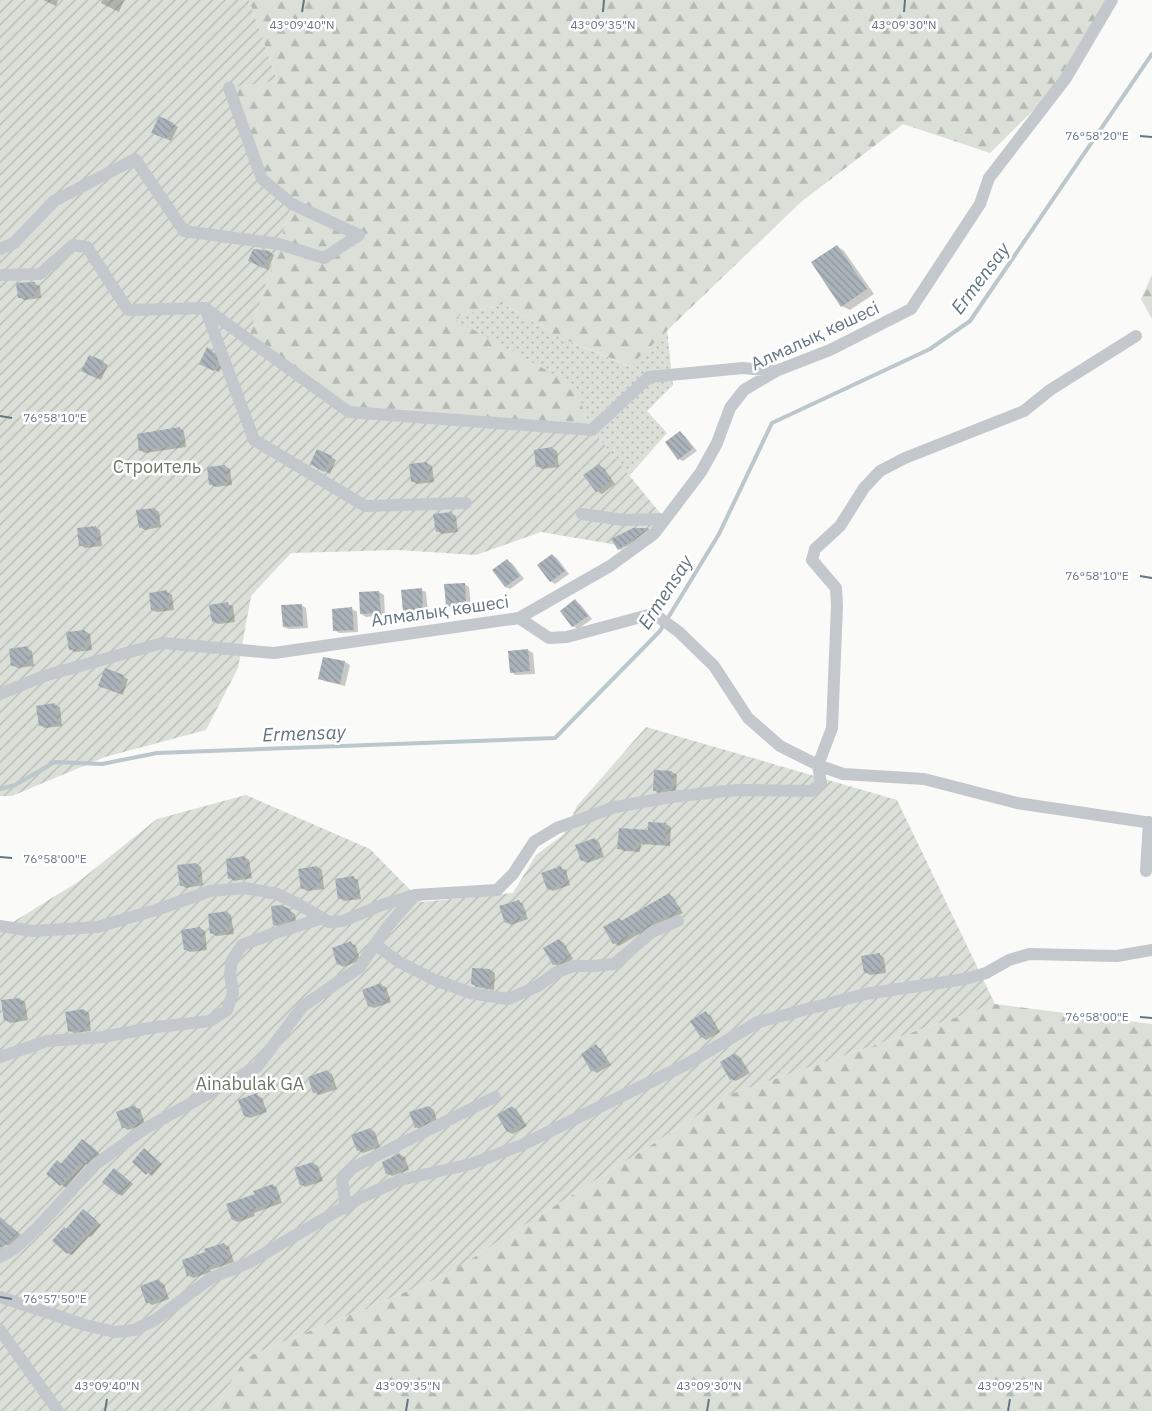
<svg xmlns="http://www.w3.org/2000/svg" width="1152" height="1411" viewBox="0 0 1152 1411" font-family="'IBM Plex Sans',sans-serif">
<defs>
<pattern id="grass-dots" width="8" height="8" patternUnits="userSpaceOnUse" patternTransform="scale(1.25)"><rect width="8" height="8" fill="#dadfd7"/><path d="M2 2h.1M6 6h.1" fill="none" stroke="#b4b9b4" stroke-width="1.8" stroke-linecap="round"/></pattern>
<pattern id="forest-firs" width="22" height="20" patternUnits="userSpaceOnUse" patternTransform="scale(1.25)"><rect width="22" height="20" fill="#dadfd7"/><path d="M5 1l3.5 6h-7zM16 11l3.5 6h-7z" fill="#b4b9b4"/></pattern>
<pattern id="garden-furrows" width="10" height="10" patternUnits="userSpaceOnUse" patternTransform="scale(1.25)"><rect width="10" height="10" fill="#dadfd7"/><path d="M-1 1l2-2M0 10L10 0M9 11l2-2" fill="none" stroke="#b4b9b4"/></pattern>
<pattern id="building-back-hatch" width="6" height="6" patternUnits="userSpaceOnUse" patternTransform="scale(1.25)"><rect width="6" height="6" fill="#aab3b9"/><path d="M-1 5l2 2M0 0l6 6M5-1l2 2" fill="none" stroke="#8e969c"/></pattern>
</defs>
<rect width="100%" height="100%" fill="#fafaf8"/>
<!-- grass -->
<path fill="url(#grass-dots)" d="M503 304 561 338 629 366 667 330 673 385 647 411 667 433 629 476 592 430 451 318Z"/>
<!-- forest -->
<path fill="url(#forest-firs)" d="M249 0H1108L1066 78 990 153 903 124 801 202 630 366 561 338 503 304 452 318 573 385 592 430 349 412 248 339 292 204 262 179 229 88 277 81Z
M1152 275V319L1141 299Z
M995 1004 1152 1024V1411H213L246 1357 444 1276 733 1093Z"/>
<!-- garden -->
<path fill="url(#garden-furrows)" d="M0 0H249L277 81 229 88 262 179 292 204 248 339 349 412 592 430 665 519 635 548 541 532 476 555 398 550 291 553 251 596 238 668 206 730 105 757 12 796H0Z
M646 727 897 800 995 1004 733 1093 444 1276 246 1357 213 1411H0V930L78 882 157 819 246 795 370 849 422 902 513 893 536 855 564 834 577 806Z"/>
<!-- shadow -->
<path fill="#0003" d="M43 0H58L56 6Z
M102 0H124L119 12 101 3Z
M173 124 178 127 171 141 158 135Z
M837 246 844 251 874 294 850 310 842 306Z
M254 250 270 252 274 255 268 270 254 263Z
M35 284 40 286 41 298 24 300 19 297Z
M211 351 217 354 222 367 219 372 206 366Z
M103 362 108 365 101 380 88 374Z
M179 428 184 431 186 447 145 453 140 450Z
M680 433 685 436 697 451 683 461 679 459Z
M552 448 557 451 559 467 542 469 537 466 535 451Z
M331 457 336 460 330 474 312 464Z
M427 463 432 466 434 482 417 484 412 481Z
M599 465 604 468 615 484 602 494 597 491Z
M225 466 230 469 232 485 215 487 210 484Z
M155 509 159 512 161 527 145 530 140 527Z
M451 513 456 516 458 532 442 534 437 531Z
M95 527 100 530 102 546 85 548 80 545Z
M634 529H650L621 550 619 549Z
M552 555 557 558 569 574 555 584 550 581Z
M507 561 512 563 524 579 510 589 505 587Z
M464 584 469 587 471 607 452 608 447 606Z
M421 590 426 592 428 613 409 614 404 611Z
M167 592 172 595 174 610 157 612 152 610Z
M379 592 384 595 385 615 366 617 361 614Z
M575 601 580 604 592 619 578 629 573 626 562 611Z
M228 604 233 606 235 622 218 624 213 621Z
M301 605 306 608 308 628 289 629 284 627Z
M352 609 357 612 358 632 339 633 335 630Z
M85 631 90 634 92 650 75 652 70 649Z
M27 648 32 651 34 666 18 668 13 666Z
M528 650 533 653 535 674 516 675 511 672 509 652Z
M324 658 345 662 350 665 345 686 324 681 319 678Z
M106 669 128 679 123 695 105 688Z
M55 705 60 707 62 726 45 728 40 725Z
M672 772 677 775 676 791 659 793 654 790Z
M650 823 666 824 671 827 670 846 641 844 640 852 624 851 619 848 649 831Z
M594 839 599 842 604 857 587 863 582 860Z
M244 857 249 860 252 878 234 881 230 878Z
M196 864 201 867 203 885 186 888 181 885Z
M317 867 322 870 324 889 307 891 302 888Z
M561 868 566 870 570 885 553 891 548 889Z
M354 878 358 880 361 899 344 901 339 898Z
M669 894 673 897 683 913 654 927 643 936 639 934 619 946 614 943 619 919 623 921Z
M518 901 523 904 528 919 511 925 506 922Z
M290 911 295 914 296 922 279 927 274 924Z
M227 912 231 915 234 934 216 936 212 933Z
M200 928 205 931 207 950 190 952 185 949Z
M559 940 564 943 573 959 559 967 554 964Z
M351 943 356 946 360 961 343 967 338 964Z
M880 955 884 958 886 973 870 975 865 972Z
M490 970 495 973 494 990 477 987 472 984Z
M381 985 386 987 391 1002 374 1008 369 1006Z
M20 999 25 1002 28 1020 10 1023 5 1020Z
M84 1010 89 1013 91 1031 74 1033 69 1031Z
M706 1013 711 1016 720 1032 706 1040 702 1037Z
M596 1046 601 1049 611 1065 597 1073 592 1070Z
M735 1054 740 1057 750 1073 736 1081 731 1079Z
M327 1071 332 1074 337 1089 319 1095 314 1092Z
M257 1095 262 1098 267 1112 250 1118 245 1116Z
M135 1107 140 1109 145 1124 128 1130 123 1127Z
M429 1107 434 1110 437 1121 421 1130 416 1127Z
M512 1107 517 1110 527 1126 513 1134 508 1132 498 1116Z
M370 1129 375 1132 380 1147 363 1153 358 1150Z
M87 1143 101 1155 90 1166 86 1164 66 1188 47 1174 58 1162 62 1164Z
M149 1153 162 1164 152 1176 134 1162Z
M400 1155 405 1157 409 1170 392 1176 387 1173Z
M313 1163 318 1166 323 1181 305 1187 301 1184Z
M119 1172 133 1184 122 1196 117 1193Z
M272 1185 277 1188 282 1203 254 1213 255 1216 238 1222 233 1220 256 1195Z
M88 1213 101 1225 91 1237 89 1236 72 1255 68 1253 66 1230Z
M0 1224H7L21 1235 10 1247 0 1240Z
M224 1244 229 1247 234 1262 210 1270 211 1272 193 1278 188 1275 207 1253Z
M159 1281 164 1284 169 1299 152 1305 147 1302Z"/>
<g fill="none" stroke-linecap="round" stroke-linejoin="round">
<!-- stream -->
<path stroke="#bbc7cb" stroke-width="4" d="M0 789 15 785 55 762 102 764 157 753 555 738 660 631 719 534 772 423 930 349 970 321 1152 54"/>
</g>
<!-- building -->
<path fill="url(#building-back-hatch)" d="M159 116 174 123 166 139 151 133Z
M837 245 867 289 841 307 811 262Z
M253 249 270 251 263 268 248 261Z
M35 282 37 296 18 298 16 283Z
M207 347 212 350 217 364 214 371 199 364Z
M89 355 104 361 96 378 81 371Z
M180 427 182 444 139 451 137 434Z
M680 431 693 448 678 460 665 442Z
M552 447 555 464 536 467 534 450Z
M317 449 332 456 324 472 310 464Z
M427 462 430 479 411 482 409 464Z
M599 464 611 481 596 492 583 475Z
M225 465 228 482 209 485 207 467Z
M155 508 157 525 139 528 136 510Z
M452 512 454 529 436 532 433 514Z
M96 526 98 543 79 546 77 528Z
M633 528H649L618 550 611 539Z
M552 554 565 571 550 582 537 565Z
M507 559 520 576 505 587 492 570Z
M465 583 466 605 446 606 444 584Z
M422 588 423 610 403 612 401 590Z
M167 590 169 608 151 610 149 593Z
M379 591 381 613 360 614 359 592Z
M575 599 588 616 572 627 560 611Z
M228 602 230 620 212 622 209 605Z
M302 604 303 626 283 627 281 605Z
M352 607 354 630 333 631 332 609Z
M85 630 87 647 69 650 66 632Z
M28 646 30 664 11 666 9 649Z
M528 649 530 671 510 673 508 651Z
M323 657 345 661 340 684 318 679Z
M105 668 124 675 118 693 98 686Z
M55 703 58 724 39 726 36 706Z
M654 770 672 771 671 789 653 791Z
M648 822 666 823 665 844 636 842 635 850 617 849 619 828 648 830Z
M595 838 600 855 581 861 575 845Z
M245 856 247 876 228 879 226 859Z
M196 863 199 883 180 886 177 865Z
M317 866 320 886 301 889 298 869Z
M561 866 566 883 547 889 541 873Z
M354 876 357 897 338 899 335 879Z
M669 893 679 910 649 925 637 934 635 931 613 944 603 927 619 918 621 921Z
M519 900 524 916 505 923 499 906Z
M281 905 290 909 292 919 273 925 271 906Z
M227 911 230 931 210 934 208 914Z
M200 927 203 947 184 950 181 930Z
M559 939 569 956 553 965 543 948Z
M351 941 356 957 337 965 332 948Z
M880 953 882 971 864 973 861 956Z
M472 968 490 969 489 988 471 984Z
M381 983 387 1000 368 1006 362 990Z
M20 998 23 1018 4 1021 1 1000Z
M84 1009 87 1029 68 1031 65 1012Z
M706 1011 716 1029 701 1038 690 1021Z
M596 1044 607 1062 591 1071 581 1054Z
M735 1053 745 1070 730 1080 720 1062Z
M327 1070 332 1086 313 1093 308 1077Z
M257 1093 263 1110 244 1116 238 1100Z
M135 1105 141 1122 122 1128 116 1112Z
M429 1106 433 1119 415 1128 409 1112Z
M512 1106 523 1123 507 1132 497 1115Z
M370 1128 376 1144 357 1151 351 1135Z
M82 1139 97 1151 84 1165 81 1162 60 1186 46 1174 57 1160 61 1164Z
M144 1148 158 1161 146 1175 132 1162Z
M400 1153 405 1167 386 1174 382 1162Z
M313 1162 319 1178 300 1185 294 1168Z
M114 1168 129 1181 117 1194 102 1182Z
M273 1184 278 1200 250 1210 251 1214 232 1220 226 1204 255 1194 253 1191Z
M83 1209 97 1221 86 1235 84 1234 67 1254 52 1241 64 1227 66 1229Z
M0 1217 17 1232 7 1244 0 1248Z
M224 1243 229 1259 206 1267 207 1270 187 1276 182 1260 205 1252 204 1249Z
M159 1279 165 1296 146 1303 140 1286Z"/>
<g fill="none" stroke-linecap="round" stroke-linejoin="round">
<!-- minor -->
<path stroke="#c3c8cc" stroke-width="12" d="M0 249 14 243 54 201 135 159 184 231 279 244 324 258 359 235 292 204 262 179 229 88
M0 275 40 274 73 245 87 247 128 310 205 308 349 412 592 430 649 377 743 368 776 371
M205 308 254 440 365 506 466 503
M582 514 624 520 665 519
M519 618 549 638 567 637 652 614 657 616 679 632 714 666 748 718 780 746 818 765 843 774 924 779 1017 803 1152 823
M0 694 44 676 162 643 274 653 519 618 610 566 654 534 701 472 717 443 730 408 744 390 776 371 830 350 911 309 980 204 989 178 1066 78 1112 0
M1146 871 1149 822
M0 926 33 931 97 927 156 910 210 891 245 888 277 894 300 905 329 922 343 921 382 905 415 895 497 890 513 874 534 842 557 828 615 807 671 797 736 790 811 791 821 784 818 765 832 728 837 606 836 588 812 560 815 549 840 526 864 488 880 471 905 458 1024 411 1050 390 1136 336
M376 945 399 962 435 980 471 993 508 999 536 987 557 972 574 966H593L614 964 652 932 678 921
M0 1057 47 1041 103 1037 156 1027 210 1021 227 1010 233 993 230 973 232 960 242 945 272 934 323 918
M346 1208 342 1180 352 1168 495 1097
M0 1257 14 1249 35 1230 96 1164 146 1128 257 1067 303 1006 359 968 388 926 415 895
M0 1297 85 1325 115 1332 134 1330 155 1320 211 1278 248 1263 360 1198 400 1180 471 1164 522 1145 687 1064 758 1022 865 994 965 979 986 973 1009 960 1029 954 1117 956 1152 950
M0 1330 58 1411"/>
</g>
<!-- ticks -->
<path fill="none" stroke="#657683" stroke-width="2" d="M302 12 304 0M603 12 604 0M904 12 905 0M1140 136 1152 137M0 416 12 418M1140 576 1152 578M0 857 12 858M1140 1017 1152 1018M0 1297 12 1299M105 1411 107 1399M406 1411 408 1399M707 1411 709 1399M1008 1411 1010 1399"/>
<g text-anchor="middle" stroke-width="5" stroke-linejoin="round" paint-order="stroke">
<!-- street labels -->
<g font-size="18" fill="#657683" stroke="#fff">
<text transform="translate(815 336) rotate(-25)" y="6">Алмалық көшесі</text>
<text transform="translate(440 611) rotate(-8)" y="6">Алмалық көшесі</text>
</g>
<!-- park labels -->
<g font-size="18" fill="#687a64" stroke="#fff">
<text x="157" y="473">Строитель</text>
<text x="250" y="1090">Ainabulak GA</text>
</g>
<!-- water labels -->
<g font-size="19" font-style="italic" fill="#60757c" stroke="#fff">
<text transform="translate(980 278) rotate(-53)" y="7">Ermensay</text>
<text transform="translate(665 592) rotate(-57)" y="7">Ermensay</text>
<text transform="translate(304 733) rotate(-2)" y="7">Ermensay</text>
</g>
</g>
<g font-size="12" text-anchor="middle" fill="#657683" stroke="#fff" stroke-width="5" stroke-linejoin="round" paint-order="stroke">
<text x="302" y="29">43°09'40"N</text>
<text x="603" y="29">43°09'35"N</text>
<text x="904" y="29">43°09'30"N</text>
<text x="1097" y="140">76°58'20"E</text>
<text x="55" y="422">76°58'10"E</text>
<text x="1097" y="580">76°58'10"E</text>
<text x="55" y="863">76°58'00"E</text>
<text x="1097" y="1021">76°58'00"E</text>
<text x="55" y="1303">76°57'50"E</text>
<text x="107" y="1390">43°09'40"N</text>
<text x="408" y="1390">43°09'35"N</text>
<text x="709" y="1390">43°09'30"N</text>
<text x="1010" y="1390">43°09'25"N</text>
</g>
</svg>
